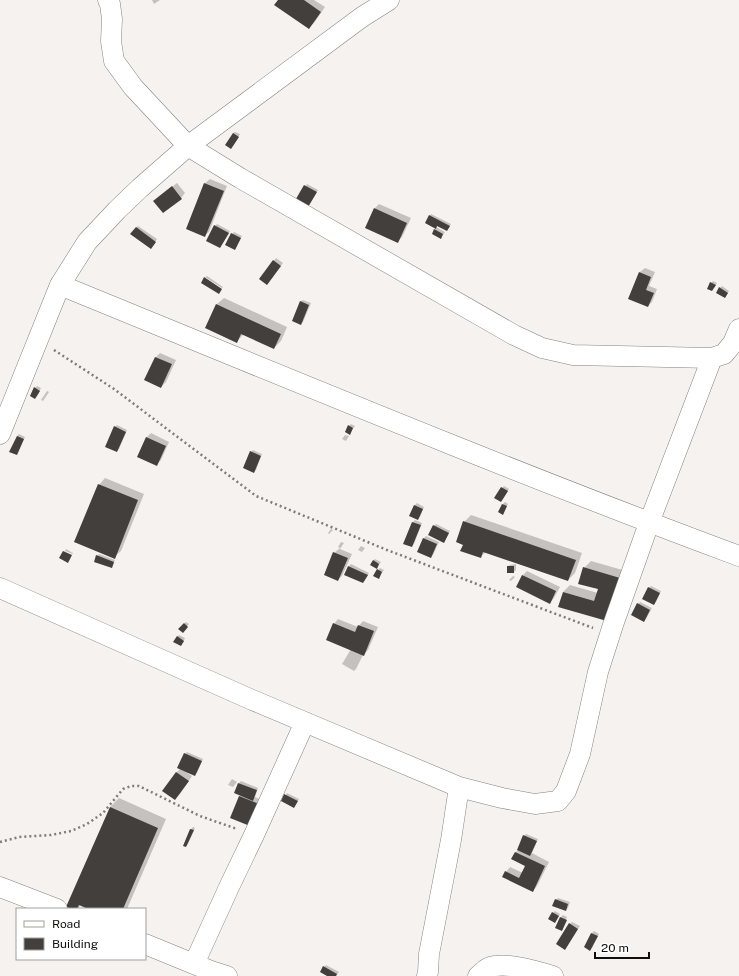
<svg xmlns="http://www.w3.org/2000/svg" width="739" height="976" viewBox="0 0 739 976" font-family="'Public Sans',sans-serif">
<rect width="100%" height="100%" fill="#f6f2ef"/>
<!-- shadow -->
<path fill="#0003" d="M152 0H160L154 4Z
M279 0H314L325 7 314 23 309 27Z
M235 132 240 134 233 146V133Z
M210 179 227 186 209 232 204 236 205 183Z
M177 183 185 193 181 198 159 197Z
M307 184 318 190 307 209 294 204Z
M379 204 411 218 402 237 398 241 375 208Z
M431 214 451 224 447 230 438 225 436 227 445 232 441 238 435 230 436 228 426 223Z
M217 224 230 231 220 247 215 226Z
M138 226 157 239 151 248 136 228Z
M234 232 242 236 235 249 232 234Z
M276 258 283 263 269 282 260 279Z
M645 268 655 272 649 286 657 289 652 302 648 306 629 298 640 272Z
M207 276 223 287 222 288 205 277Z
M713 281 717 283 714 288 711 283Z
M722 286 729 291 725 297 720 288Z
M224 298 287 327 281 341 274 348 244 334 237 341 217 304Z
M303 300 311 303 303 322 301 324 293 320 301 301Z
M160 353 176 360 166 382 161 387 156 357Z
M37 386 41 388 37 396 35 388Z
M47 391 49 392 43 401 41 400Z
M351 424 355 426 350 433 349 426Z
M117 425 127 430 119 449 117 451 115 427Z
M151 433 169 442 161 460 157 464 146 438Z
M19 434 25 437 18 452 16 454 11 452 17 436Z
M345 435 349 436 346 441 342 439Z
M253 450 262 454 256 470 254 472 251 452Z
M105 478 144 494 121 551 114 557 99 485Z
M504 486 509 489 503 499 502 488Z
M505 502 508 504 504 511 503 504Z
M417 503 424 507 420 517 418 519 411 516 415 505Z
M471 515 582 553 575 573 568 580 486 552 480 557 464 544V522Z
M415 520 422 523 414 544 412 546 405 543 413 522Z
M436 524 450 531 445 540 434 526Z
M331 529 333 530 329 534 328 533Z
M426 536 439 542 433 555 431 557 418 551 424 538Z
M341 542 344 543 340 549 352 554 342 576 338 580 334 553 340 548 338 547Z
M361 546 365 548 362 552 358 550Z
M66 549 73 553V554L65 551Z
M99 554 115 560 113 565 111 567 97 556Z
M375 559 381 562 378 566 373 561Z
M591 561 626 571 614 613 563 592 570 585 598 593 599 589 584 568Z
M351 564 369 573 365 580 363 582 346 574 349 566Z
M516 564V570L514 572 508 566 510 565Z
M380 568 384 570 378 578V570Z
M527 571 560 587 554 598 550 603 523 575Z
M513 576 515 577 511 581 509 580Z
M651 586 661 591 656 602 654 604 649 588Z
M640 602 652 608 646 619 644 621 638 604Z
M338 619 358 627 363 621 378 627 368 650 363 655 356 669 354 671 342 664 351 649 334 624Z
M186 622 189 624 183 631 180 629Z
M179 635 185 638 183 643 177 637Z
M187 752 203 759 197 773 195 775 186 772 192 776 180 794 175 799 176 773 181 768 185 754Z
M232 779 237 782 233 787 228 785Z
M241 781 258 788 255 797 262 800 254 821 239 796 241 795 239 783Z
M287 793 299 799 294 807 282 801Z
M119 798 166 819 127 909H91L81 905 77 909H74L110 807Z
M193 827 195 828 188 844 186 846 184 845 191 829Z
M526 834 538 839 532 853 549 862 537 886 533 891 506 872 510 867 523 873 526 866 512 859 516 852 518 850 524 836Z
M558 898 570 902 568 908 566 910 556 900Z
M555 911 560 914 555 922 553 913Z
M563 915 567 917 562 929 556 927 561 917Z
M572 922 580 926 567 946 570 924Z
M594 931 599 934 592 948 590 950 585 947 592 933Z
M326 965 339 972 336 976H329L324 967Z"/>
<!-- building -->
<path fill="#433f3d" d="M278 0H304L321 12 309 29 274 5Z
M233 133 239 137 231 149 225 145Z
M204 183 224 191 205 237 186 229Z
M304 185 317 192 305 212 293 204Z
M172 186 182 199 163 213 153 201Z
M374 208 407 223 398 243 365 228Z
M429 215 450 226 447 231 437 226 436 229 425 223Z
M214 225 229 233 220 248 206 241Z
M136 227 156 242 151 249 130 234Z
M434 229 443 234 441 239 432 234Z
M231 233 241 238 235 250 225 245Z
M273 260 281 266 267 285 259 279Z
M639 272 651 277 646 290 654 293 648 307 628 299Z
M204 277 222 289 219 294 201 283Z
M710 282 716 285 712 291 707 289Z
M719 287 728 293 725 298 716 293Z
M300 301 309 305 301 325 292 321Z
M216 304 281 334 274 349 241 334 237 343 205 328Z
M155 357 172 364 161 388 144 380Z
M34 387 40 391 35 399 30 396Z
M348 425 353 428 350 435 345 432Z
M114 426 126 432 117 452 105 447Z
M17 436 24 439 17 455 9 452Z
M146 437 166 446 157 466 137 457Z
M250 451 261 456 254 473 243 468Z
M98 484 138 500 115 559 74 542Z
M501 487 508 491 501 502 494 498Z
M502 504 507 506 503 515 498 512Z
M414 505 423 509 418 520 409 516Z
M463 521 576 560 568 581 483 552 481 558 460 551 463 545 456 542Z
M412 522 421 525 412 547 403 544Z
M433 525 449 533 444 543 428 535Z
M423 538 437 544 431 558 417 552Z
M63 551 72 555 68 563 59 558Z
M333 552 348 558 338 581 324 575Z
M96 555 114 562 112 568 94 562Z
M373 560 379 564 377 569 370 565Z
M348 566 368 575 363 583 344 575Z
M507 566H514V573H507Z
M583 567 620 578 607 621 558 607 563 592 594 601 598 589 578 584Z
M377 569 382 572 379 579 373 576Z
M522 575 556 591 550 604 516 587Z
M648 587 660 593 654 605 642 599Z
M637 603 650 610 644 622 631 615Z
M184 623 188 627 183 633 178 629Z
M333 623 355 632 358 625 374 631 364 656 326 640Z
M177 636 184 641 181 646 173 642Z
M184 753 202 761 195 776 177 768Z
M176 772 189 781 175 800 162 791Z
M238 783 257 790 253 801 234 793Z
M284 794 298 801 294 808 281 801Z
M239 796 259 804 250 826 230 818Z
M110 807 158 828 123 909H88L79 905 77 909H72L66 907Z
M190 829 194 830 186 847 183 846Z
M523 835 537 841 530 856 517 850Z
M515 852 545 866 533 892 502 877 505 871 519 878 525 866 511 859Z
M555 899 568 904 566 911 552 906Z
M552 912 559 916 555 923 548 919Z
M560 917 567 920 562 931 555 928Z
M569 923 578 929 565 950 556 944Z
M591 933 598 936 590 951 584 947Z
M323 966 337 974 336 976H327L320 972Z"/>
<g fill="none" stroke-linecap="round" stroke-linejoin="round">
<defs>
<path id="minor" d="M108 0 110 4 112 19 111 41 114 61 133 87 188 146 240 178 514 335 542 348 573 355 712 358 724 354 733 343 739 329
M60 285C285 377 510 471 739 556
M0 434 60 285 87 242 117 210 140 188 188 146 362 17 389 0
M0 588 250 699 459 787 502 798 535 804 558 801 566 791 580 754 598 672 613 625 649 523 712 358
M0 887 57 909
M145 944 211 971 227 976
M194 964 230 885 254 835 305 722
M427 976 428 972 429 954 451 840 459 787
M478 976C481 974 484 970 488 968 504 961 537 971 553 976"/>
</defs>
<!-- minor casing -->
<use href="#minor" stroke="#86837f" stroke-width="21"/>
<!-- path -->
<path stroke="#7e7b79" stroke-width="2.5" stroke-dasharray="2 3" stroke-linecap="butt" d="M54 350 114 389 256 496 387 550 593 628
M0 842 19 837 51 835 71 831 87 824 103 813 123 789 131 786H139L200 816 237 829"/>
<!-- minor -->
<use href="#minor" stroke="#fff" stroke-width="20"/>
</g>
<!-- legend -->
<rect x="16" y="908" width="130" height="52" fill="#ffffff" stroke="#9f9f9e"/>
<rect x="24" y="921" width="20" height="6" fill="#ffffff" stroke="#9f9f9e"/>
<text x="52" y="928" font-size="12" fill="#0f0e0d">Road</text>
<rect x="24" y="938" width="20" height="12" fill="#433f3d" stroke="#9f9f9e"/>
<text x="52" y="948" font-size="12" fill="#0f0e0d">Building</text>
<!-- scale -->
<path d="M595 952v6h54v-6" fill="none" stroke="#0f0e0d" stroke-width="2"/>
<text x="601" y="952" font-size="12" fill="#0f0e0d" stroke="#ffffff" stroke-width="3" paint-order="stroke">20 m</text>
</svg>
